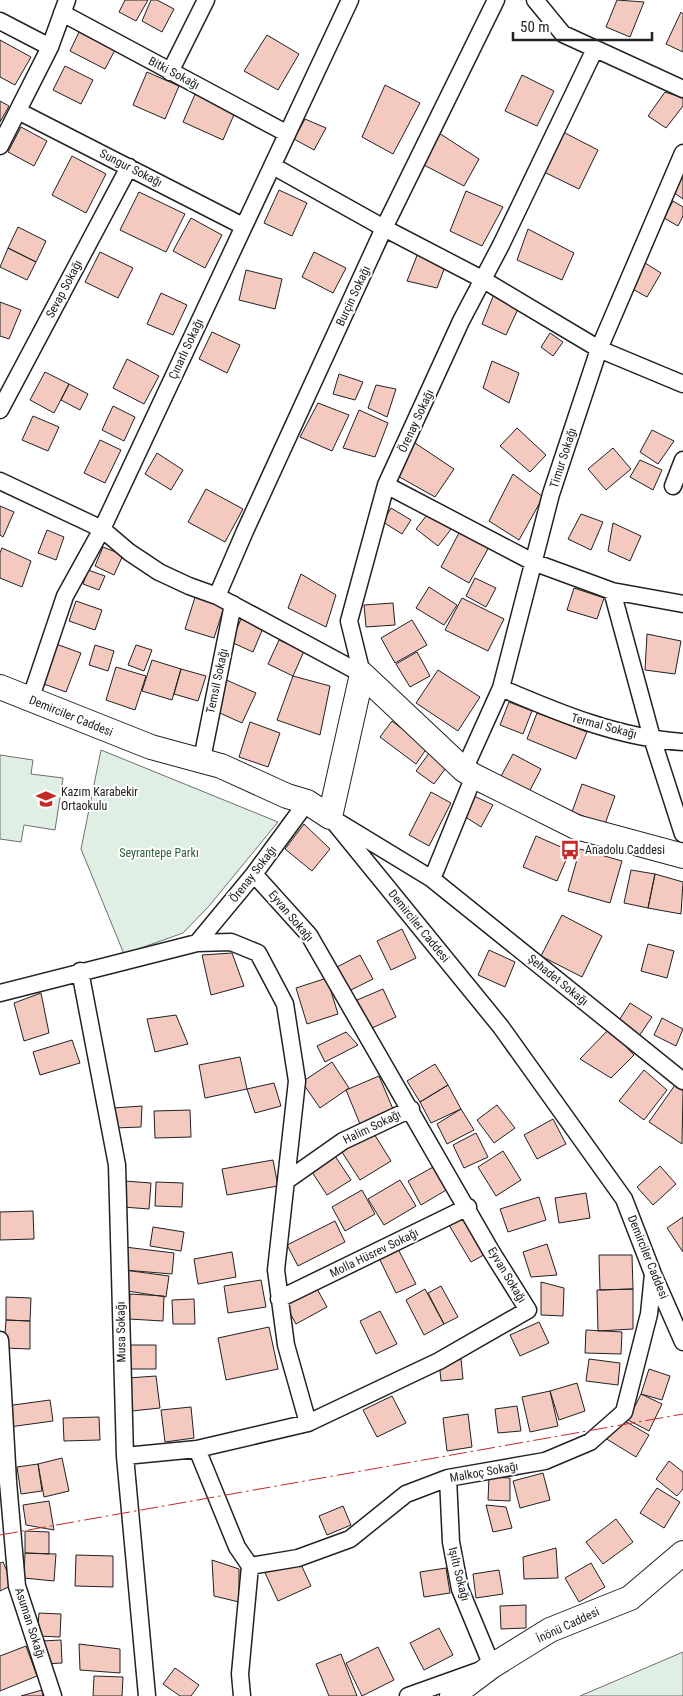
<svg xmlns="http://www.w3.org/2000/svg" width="683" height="1696" viewBox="0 0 683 1696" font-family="'Roboto Condensed',sans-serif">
<rect width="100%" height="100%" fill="#fff"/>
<!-- green -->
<path fill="#e0efe3" stroke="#6f6f6f" d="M101 750 278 822 209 906 183 933 124 954 81 849Z
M0 755 33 760 31 774 63 778 55 830 24 825 21 842 0 839Z
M683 1652V1696H580Z"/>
<!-- building -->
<path fill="#f3c9c0" stroke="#222" d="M125 0H148L136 21 119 12Z
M151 0H157L174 9 162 32 142 21Z
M617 0 644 2 630 37 606 27Z
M681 12 683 14V52L666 44Z
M79 32 115 50 105 69 70 51Z
M267 35 299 54 278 90 244 71Z
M0 40 31 57 15 85 0 77Z
M65 66 93 80 81 104 53 90Z
M147 72 179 86 165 119 133 105Z
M522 75 554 91 537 126 505 111Z
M385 85 420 103 393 154 362 137Z
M196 92 236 110 223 140 183 122Z
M665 92 683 98V106L666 128 648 116Z
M0 101 9 106 0 122Z
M305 119 326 128 314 150 294 139Z
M21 127 47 141 34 166 8 152Z
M563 132 598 150 579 189 544 172Z
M439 133 479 159 464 186 424 165Z
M72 156 106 174 86 213 52 195Z
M681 178H683V199L673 192Z
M279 190 307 203 292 236 264 223Z
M466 191 503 207 482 246 450 231Z
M139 192 185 214 166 252 120 230Z
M673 201 683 207V216L678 226 664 218Z
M191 218 222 235 205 268 173 251Z
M18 227 46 241 36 262 8 248Z
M528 229 574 253 562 280 517 260Z
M8 248 36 262 27 280 0 267Z
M100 252 133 268 118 298 85 282Z
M314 252 346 268 333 293 302 277Z
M418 253 446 264 437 288 407 281Z
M642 261 661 273 647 297 627 286Z
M246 270 282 279 275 309 239 300Z
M161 293 187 305 173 335 147 324Z
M494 294 518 309 506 335 482 324Z
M0 302 21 310 9 339 0 336Z
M212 332 240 345 227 373 199 359Z
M550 333 563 342 553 356 541 347Z
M127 359 159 376 144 404 113 388Z
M492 361 519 373 509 403 483 388Z
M45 372 69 384 54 413 30 400Z
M339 374 363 382 355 400 333 394Z
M69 384 88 394 80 410 61 400Z
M376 385 396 389 387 417 368 408Z
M318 403 349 415 332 451 300 437Z
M113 406 135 417 124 441 102 430Z
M359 410 388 423 375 457 343 448Z
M33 416 59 427 48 451 22 440Z
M517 428 546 455 530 472 500 446Z
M652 430 674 441 658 464 640 452Z
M100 440 121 450 105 483 84 473Z
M412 441 454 469 435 497 396 475Z
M613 448 631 469 606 490 588 469Z
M157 453 183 470 171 490 145 474Z
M640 460 662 470 653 490 630 477Z
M513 474 543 497 519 540 489 521Z
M206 489 243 509 225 542 188 522Z
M0 506 14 512 3 537 0 535Z
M391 508 411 520 402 534 383 522Z
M430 511 452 528 438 546 416 529Z
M581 514 603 522 591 550 568 539Z
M613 523 641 536 630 561 608 551Z
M47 530 64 537 56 560 38 553Z
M460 531 489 547 469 583 441 567Z
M103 547 123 555 114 575 95 566Z
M2 548 31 561 22 587 0 578V553Z
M88 570 105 576 99 590 83 584Z
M301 574 336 595 326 627 288 608Z
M475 578 496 588 486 607 466 596Z
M429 587 457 605 444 625 416 608Z
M574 588 604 598 597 619 567 610Z
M196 594 225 604 214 638 185 629Z
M462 598 504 619 488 651 445 630Z
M76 601 102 610 95 630 69 621Z
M393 603 395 625 366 627 364 605Z
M241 619 263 628 253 652 231 642Z
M412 620 427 645 395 663 381 638Z
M647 634 681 641 675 674 645 670Z
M279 640 304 651 293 676 268 664Z
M56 644 81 653 66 692 41 683Z
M95 645 114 651 108 671 89 665Z
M136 645 152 650 144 671 128 665Z
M417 652 430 676 410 687 396 664Z
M152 660 181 669 172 700 142 691Z
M116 667 146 676 135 710 106 700Z
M181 669 206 676 198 701 174 694Z
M438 670 480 697 458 731 416 703Z
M293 676 330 686 320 735 277 720Z
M224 679 256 693 242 723 211 709Z
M509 702 532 711 523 734 500 725Z
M537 713 587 732 576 759 527 739Z
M392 721 427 748 416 764 380 737Z
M250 722 280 733 268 767 239 757Z
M430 752 448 765 434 784 416 771Z
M513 754 541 769 528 794 500 778Z
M582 784 615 796 605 824 572 812Z
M431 792 451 803 429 846 409 835Z
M472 795 493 805 481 827 464 816Z
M304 824 330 849 312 871 285 849Z
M536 836 570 851 557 881 523 867Z
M580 849 622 861 610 903 568 891Z
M631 870 655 874 648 908 624 903Z
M655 874 683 882 681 914 648 908Z
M562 915 602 936 582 977 541 956Z
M402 929 416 958 391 970 377 941Z
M648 944 674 951 667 978 641 971Z
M489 950 515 962 505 987 478 975Z
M232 953 244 986 211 995 202 955Z
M360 955 373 979 349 991 337 967Z
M327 978 338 1014 307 1024 296 988Z
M383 989 396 1017 370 1029 357 1000Z
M41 993 49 1033 24 1041 14 1003Z
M630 1003 652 1017 639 1036 618 1022Z
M176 1015 188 1044 155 1052 147 1019Z
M662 1018 683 1029 676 1046 654 1035Z
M609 1029 634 1055 611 1078 580 1059Z
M346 1032 358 1045 325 1062 317 1046Z
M72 1040 80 1063 40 1075 33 1052Z
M240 1057 247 1089 205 1098 199 1065Z
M332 1062 349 1088 320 1108 302 1082Z
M435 1064 448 1085 420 1102 407 1081Z
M644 1070 667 1090 644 1120 619 1101Z
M379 1076 393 1109 360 1124 346 1090Z
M274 1083 281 1106 255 1113 247 1089Z
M448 1085 461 1109 431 1123 420 1102Z
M675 1085 683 1091 682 1144 649 1122Z
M497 1105 515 1128 494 1143 477 1120Z
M142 1106 141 1127 114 1128 113 1108Z
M461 1109 474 1130 447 1144 437 1124Z
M190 1110 191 1137 155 1138 154 1111Z
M553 1119 566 1144 537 1159 524 1135Z
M371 1129 391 1161 360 1180 340 1149Z
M476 1133 488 1157 464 1168 453 1145Z
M503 1151 521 1180 496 1196 478 1167Z
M335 1156 351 1180 327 1195 312 1172Z
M273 1160 278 1186 227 1195 222 1169Z
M435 1166 448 1189 421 1205 408 1181Z
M660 1166 676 1184 653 1205 637 1187Z
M400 1180 416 1206 384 1225 368 1199Z
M125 1181 151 1183 149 1209 123 1207Z
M156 1182 183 1183 182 1207 155 1206Z
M362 1190 375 1214 345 1231 332 1207Z
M586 1193 590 1218 559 1223 555 1198Z
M539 1197 546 1220 508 1232 500 1209Z
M33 1211 34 1239 0 1240V1212Z
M469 1213 491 1251 471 1262 449 1225Z
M683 1217V1252L667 1228Z
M335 1221 345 1242 298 1266 287 1245Z
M153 1227 184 1232 181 1251 150 1246Z
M547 1244 557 1275 531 1277 523 1252Z
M125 1247 174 1253 172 1274 124 1270Z
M397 1247 416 1284 396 1293 378 1256Z
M232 1252 236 1277 198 1284 194 1259Z
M599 1255H632L633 1289 600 1290Z
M124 1270 169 1276 166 1297 121 1290Z
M261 1280 266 1307 228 1313 224 1286Z
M541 1282 564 1288 563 1316 541 1315Z
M441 1286 458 1317 444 1324 428 1293Z
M316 1287 327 1307 296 1324 285 1304Z
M425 1289 444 1324 424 1335 406 1300Z
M633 1289V1329L598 1331 597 1290Z
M130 1294 164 1296 163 1321 129 1319Z
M6 1297 31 1298 30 1321 6 1320Z
M194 1299 195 1324H173L172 1300Z
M380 1311 397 1344 376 1354 360 1321Z
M6 1320 30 1321V1349L4 1348Z
M539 1322 549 1343 520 1356 510 1335Z
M269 1327 278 1369 226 1380 218 1338Z
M586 1330 622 1332 621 1354 585 1353Z
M130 1345H156V1369H130Z
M461 1359 463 1379 441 1381 439 1361Z
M589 1359 620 1363 618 1385 586 1381Z
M649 1369 670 1376 662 1400 641 1394Z
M156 1376 160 1408 132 1411 128 1378Z
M577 1383 585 1411 559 1420 550 1391Z
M550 1391 558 1426 530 1432 522 1397Z
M641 1394 662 1404 649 1431 628 1420Z
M392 1396 406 1423 377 1437 363 1410Z
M50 1400 53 1421 9 1427 6 1406Z
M517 1406 521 1431 498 1433 495 1409Z
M191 1407 194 1438 165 1442 161 1410Z
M468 1414 472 1447 447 1451 443 1418Z
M99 1417 100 1440 64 1441 63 1418Z
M618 1417 649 1435 636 1457 605 1438Z
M62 1458 69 1491 44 1497 38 1464Z
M669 1461 683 1472V1489L677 1496 656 1479Z
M38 1464 42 1491 21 1494 17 1467Z
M543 1473 550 1500 520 1508 513 1481Z
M489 1477 510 1478V1501L488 1500Z
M657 1488 680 1502 664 1528 640 1513Z
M49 1501 54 1530 26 1525 23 1505Z
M486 1505 506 1507 512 1528 493 1532Z
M343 1506 351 1525 327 1535 319 1516Z
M616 1519 633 1542 603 1564 586 1542Z
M25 1531 49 1532V1554L25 1553Z
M556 1548 558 1578 524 1579 523 1557Z
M25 1553 56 1554 54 1581 24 1578Z
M76 1555 113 1556V1587L75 1586Z
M298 1558 311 1586 278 1601 261 1564Z
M212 1560 239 1569V1602L214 1596Z
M3 1562 13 1585 0 1591V1563Z
M591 1563 605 1587 579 1602 565 1578Z
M446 1568 450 1593 424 1597 420 1572Z
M499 1570 503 1594 476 1598 473 1574Z
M526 1605V1628L501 1629 500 1606Z
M39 1613 61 1614 60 1637 37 1636Z
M439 1628 453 1655 424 1670 410 1643Z
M61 1640 62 1663 43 1664 42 1641Z
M79 1644 120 1649V1673L80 1670Z
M26 1646 37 1676 0 1691V1656Z
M378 1647 394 1680 362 1696 346 1663Z
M341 1654 357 1696H329L316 1664Z
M175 1668 199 1685 191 1696H180L163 1684Z
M94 1676 123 1677 122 1696H93Z
M42 1690 43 1696H21Z"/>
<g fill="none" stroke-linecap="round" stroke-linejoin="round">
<defs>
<path id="street" d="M535 0 563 34 683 89
M62 13 286 133
M0 21 50 47
M170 72 206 0
M18 111 243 226
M0 146 50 47 67 0
M273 166 384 228 482 279 599 349 683 384
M0 410 129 167
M0 481 102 529 129 552 159 572 189 586 217 596 362 674
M386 485 533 562 612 591 652 738 683 834
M673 486 683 460
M612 591 683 604
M217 596 245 531 384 228 496 0
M362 674 349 621 386 485 461 321 501 245 595 49
M501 688C559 713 619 738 683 742
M30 700 65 596 102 529 350 0
M202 759 233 604
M464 770 501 688 551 494 599 349 683 153
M330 817 501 1027 624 1199 653 1274 683 1342
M340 823 432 879 683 1081
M432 879 474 776
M197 943 254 874 307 802
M80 971 117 1165 125 1456 147 1696
M0 993 197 943 231 942 258 953 285 1004 297 1081 276 1270 286 1345 308 1423
M286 1181 343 1141 411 1109
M279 1299 468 1207
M0 1340 8 1482 17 1586 53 1696
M197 1449 237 1547 250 1566 298 1558 350 1539 406 1494 448 1478 545 1461 590 1442 624 1412 649 1314 653 1274
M125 1456 197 1449 308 1423 439 1361 528 1310 491 1251 309 935 254 874
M242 1696 240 1674 250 1566
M408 1696 492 1666 460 1589 451 1542 448 1478"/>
<path id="secondary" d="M362 674 464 770 474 776 576 827 683 856
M0 687 151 747 221 766 287 796 307 802 330 817 362 674
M452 1696 492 1666 550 1630 630 1598 683 1553"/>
</defs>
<!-- street casing -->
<use href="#street" stroke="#222" stroke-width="19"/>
<!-- secondary casing -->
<use href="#secondary" stroke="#222" stroke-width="26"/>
<!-- street -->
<use href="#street" stroke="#fff" stroke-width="16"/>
<!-- secondary -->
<use href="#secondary" stroke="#fff" stroke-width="24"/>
<!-- power -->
<path stroke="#c62828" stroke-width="1" stroke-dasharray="18 4 2.5 4" stroke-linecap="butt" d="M0 1535 683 1414"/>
</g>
<!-- icons -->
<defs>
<symbol id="school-bare" viewBox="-9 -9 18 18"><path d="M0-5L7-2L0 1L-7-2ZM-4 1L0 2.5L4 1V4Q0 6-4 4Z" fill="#c62828" stroke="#fff" stroke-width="2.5" paint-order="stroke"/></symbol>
<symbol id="bus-bare" viewBox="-9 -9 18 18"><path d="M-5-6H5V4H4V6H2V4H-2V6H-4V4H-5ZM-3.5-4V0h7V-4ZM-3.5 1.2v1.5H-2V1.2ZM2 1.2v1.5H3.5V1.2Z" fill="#c62828" stroke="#fff" stroke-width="2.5" paint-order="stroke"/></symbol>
</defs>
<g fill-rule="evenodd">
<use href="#school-bare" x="32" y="785" width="28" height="28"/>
<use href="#bus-bare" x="556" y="836" width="28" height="28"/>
</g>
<g text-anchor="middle" stroke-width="4" stroke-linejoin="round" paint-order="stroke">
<!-- street labels -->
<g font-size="12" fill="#222" stroke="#fff">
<text transform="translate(174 73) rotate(28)" y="4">Bitki Sokağı</text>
<text transform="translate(131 168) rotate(27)" y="4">Sungur Sokağı</text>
<text transform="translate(64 289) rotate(-62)" y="4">Sevap Sokağı</text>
<text transform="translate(353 296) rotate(-65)" y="4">Burçin Sokağı</text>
<text transform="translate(186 349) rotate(-65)" y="4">Çınarlı Sokağı</text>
<text transform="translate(416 421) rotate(-65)" y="4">Örenay Sokağı</text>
<text transform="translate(563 458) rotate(-72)" y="4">Timur Sokağı</text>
<text transform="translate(217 681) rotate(-78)" y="4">Temsil Sokağı</text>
<text transform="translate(71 716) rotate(22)" y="4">Demirciler Caddesi</text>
<text transform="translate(604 726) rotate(15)" y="4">Termal Sokağı</text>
<text transform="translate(253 874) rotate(-52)" y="4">Örenay Sokağı</text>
<text transform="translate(291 916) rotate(50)" y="4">Eyvan Sokağı</text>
<text transform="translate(419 926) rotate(51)" y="4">Demirciler Caddesi</text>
<text transform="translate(558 980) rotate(39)" y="4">Şehadet Sokağı</text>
<text transform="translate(372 1127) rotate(-26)" y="4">Halim Sokağı</text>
<text transform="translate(374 1253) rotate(-26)" y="4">Molla Hüsrev Sokağı</text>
<text transform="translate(648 1257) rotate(68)" y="4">Demirciler Caddesi</text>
<text transform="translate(507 1275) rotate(59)" y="4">Eyvan Sokağı</text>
<text transform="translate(121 1332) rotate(-91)" y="4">Musa Sokağı</text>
<text transform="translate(484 1472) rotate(-10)" y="4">Malkoç Sokağı</text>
<text transform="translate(459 1574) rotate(76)" y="4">Işıltı Sokağı</text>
<text transform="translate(30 1623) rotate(72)" y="4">Asuman Sokağı</text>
<text transform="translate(568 1625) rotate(-25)" y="4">İnönü Caddesi</text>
</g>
<!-- poi labels -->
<g font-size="12" fill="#222" stroke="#fff" text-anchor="start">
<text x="61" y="796">Kazım Karabekir<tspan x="61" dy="14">Ortaokulu</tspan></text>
<text x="585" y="854">Anadolu Caddesi</text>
</g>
<!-- park labels -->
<g font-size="12" fill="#2f5e38" stroke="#fff">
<text x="159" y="857">Seyrantepe Parkı</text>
</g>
</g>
<!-- scale -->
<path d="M513 32v8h139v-8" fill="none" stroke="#222222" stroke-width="2.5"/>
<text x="520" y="32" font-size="15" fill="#222222" stroke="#ffffff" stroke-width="4" paint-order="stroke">50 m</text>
</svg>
